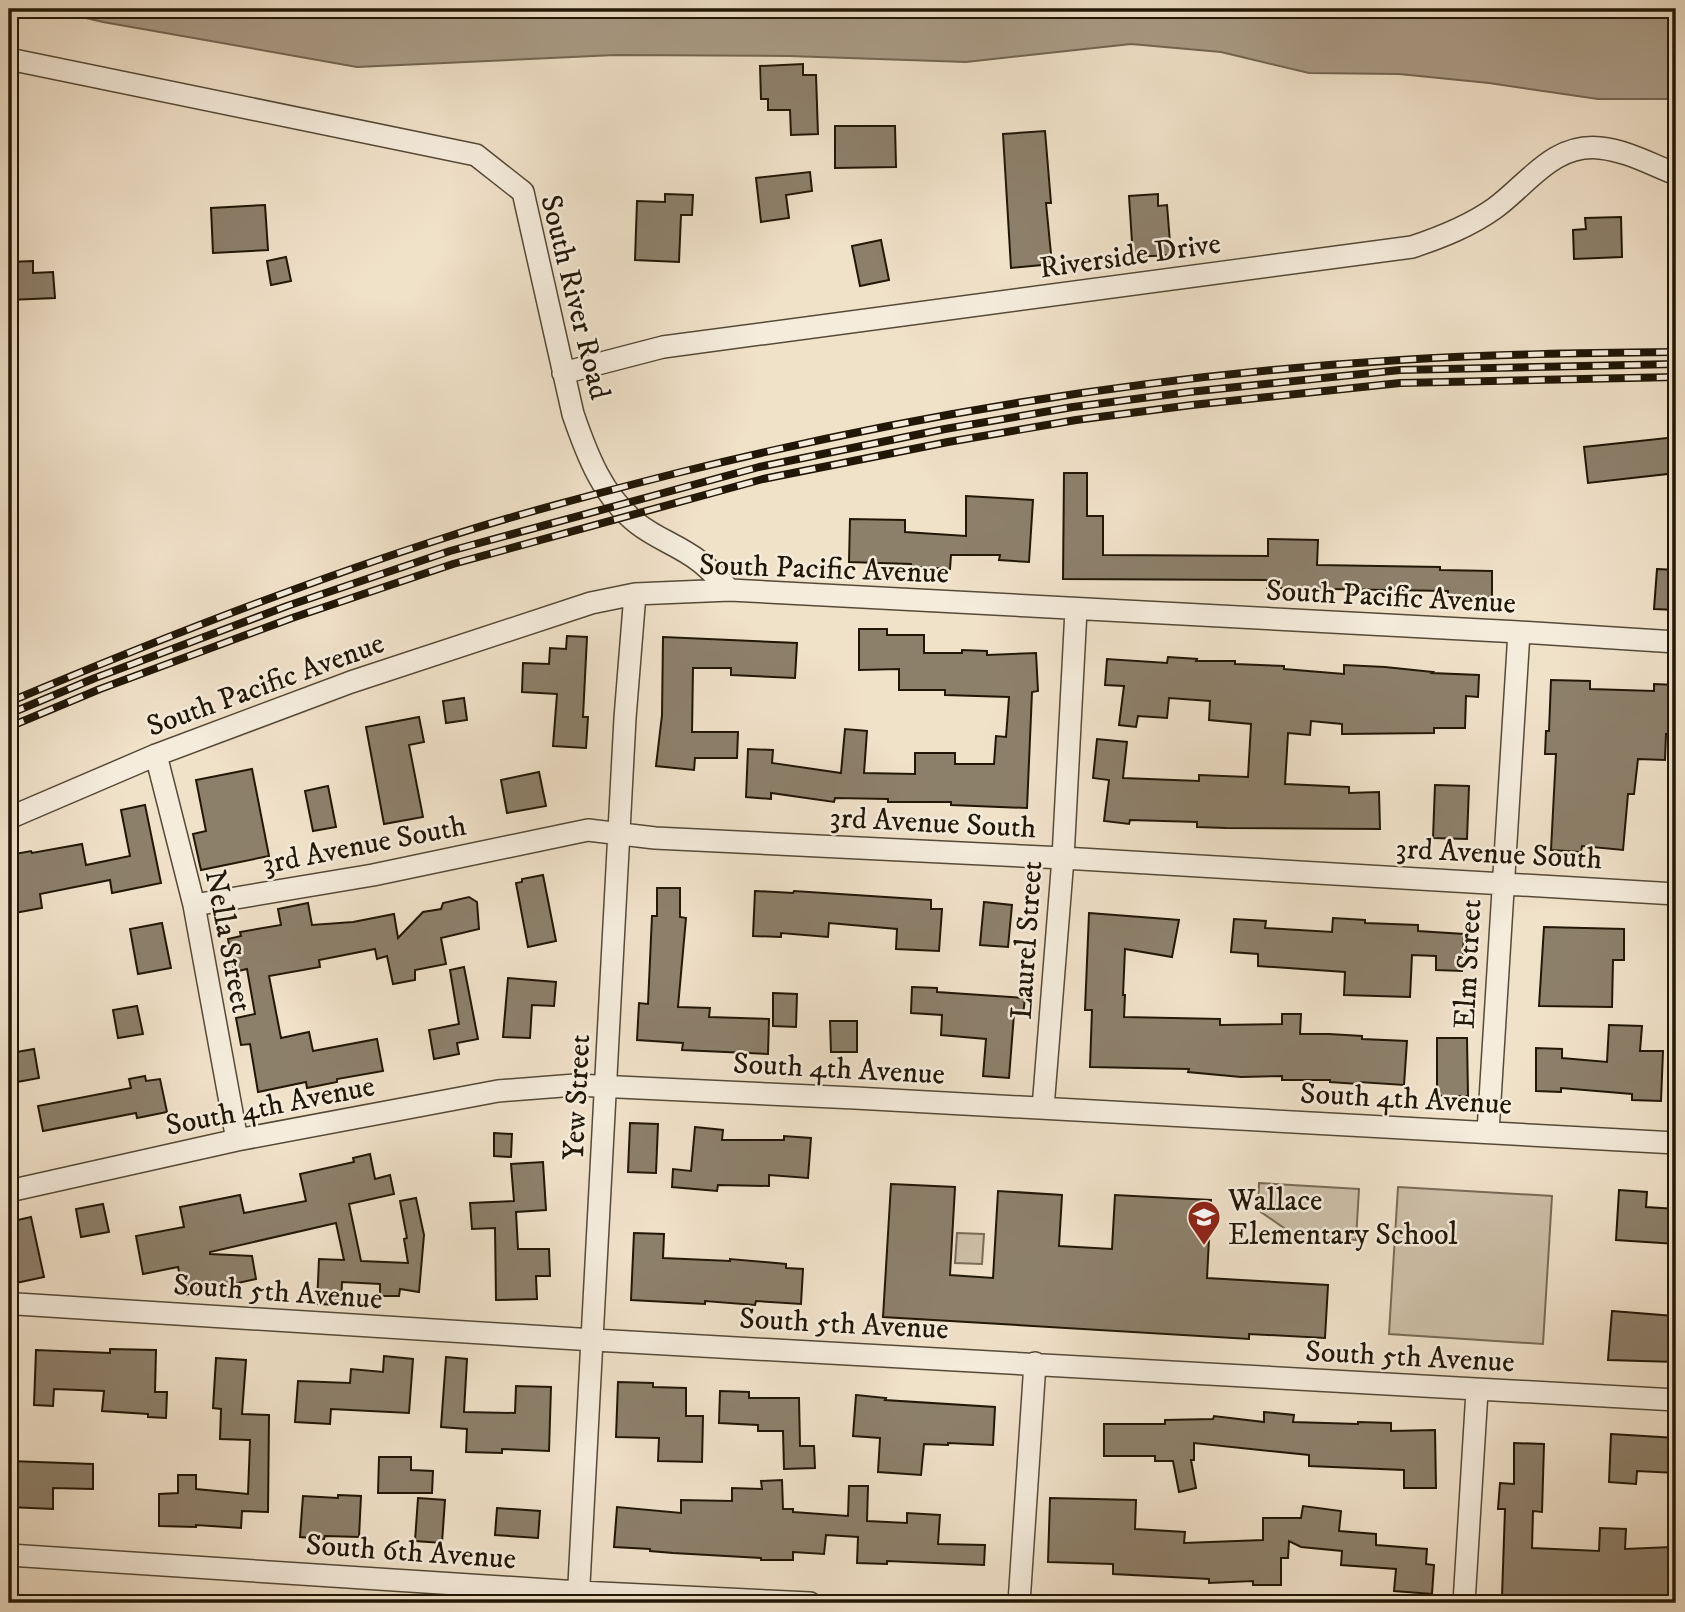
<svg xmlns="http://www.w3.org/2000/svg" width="1685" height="1612" viewBox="0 0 1685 1612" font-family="'IM FELL DW Pica',serif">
<rect width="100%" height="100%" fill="#f0e1c9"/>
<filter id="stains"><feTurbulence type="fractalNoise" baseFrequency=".00286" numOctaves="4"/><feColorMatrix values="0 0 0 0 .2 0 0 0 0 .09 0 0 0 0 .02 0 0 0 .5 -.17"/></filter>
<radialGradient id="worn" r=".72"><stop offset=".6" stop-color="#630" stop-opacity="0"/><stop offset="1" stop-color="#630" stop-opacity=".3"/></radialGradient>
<!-- green -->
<path fill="#cdbfa8" stroke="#786b57" stroke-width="2" d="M1259 1183 1359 1189 1356 1240 1297 1237 1258 1210Z
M1398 1187 1552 1196 1543 1344 1389 1334Z
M957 1233 984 1234 982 1264 955 1263Z"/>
<!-- water -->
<path fill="#aa9c87" stroke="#746753" stroke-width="2" d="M48 9H1676V99H1598L1489 83 1399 74 1309 73 1221 52 1131 44 966 62 789 56 615 55 357 67 103 22Z"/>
<!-- building -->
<path fill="#8d806b" stroke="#221706" stroke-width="2" d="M803 64V75H816L818 134 791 135 790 110H768V99H761L760 66Z
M835 126H895L896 167 835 168Z
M1045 131 1051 203H1046L1052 264 1011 268 1003 134Z
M810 172 812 191 786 195 789 218 761 222 756 178Z
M665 194 693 195 692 215H681L679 262 635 260 637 201 665 202Z
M1158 194V206L1167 205 1171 255 1133 257 1129 196Z
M265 205 268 250 213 253 211 208Z
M1621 217 1622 257 1574 259 1573 230 1586 229 1585 218Z
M881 240 889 280 860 286 852 246Z
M286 257 291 281 271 285 267 261Z
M33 261V273L53 272 55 298 9 300V262Z
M1676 437V473L1588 483 1584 447Z
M1064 473H1087V516H1103V555L1268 556V539L1318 540 1317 565 1440 567V570L1492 571V597H1448V591L1267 588V580L1063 579Z
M966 496 1033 500 1029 562 999 560 1000 555H951L950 569 911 567V564L849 562 850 519 905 520V532L966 536Z
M1657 569 1676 570V610L1654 609Z
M859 629H887V635H924V653H962V650L987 651V655L1036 653 1038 691 1032 692 1027 808 951 805V802H888V799L835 798 834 802 771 793V799L746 797 748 749 773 750 772 763 841 773 845 729 867 731 864 773 915 774V753H955V764H994L996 736 1006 737 1009 697 945 695V690H899V669L859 670Z
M567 636 587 637 583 717H588L586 748 553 746 557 694 522 692 523 663 549 664 550 648 566 649Z
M663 637 797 643 795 678 731 675V668H693L692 732H738L737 758H695L694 770 656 766 662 715Z
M1168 657 1197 659 1196 661H1235V664L1284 666V669L1344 674V665L1385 667 1433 672 1432 673 1479 675 1478 697 1466 696 1465 728H1434V733L1342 734V724L1311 721 1310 735 1288 733 1285 784 1349 787V793L1379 792 1380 829 1226 828 1197 827V822L1130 820 1129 824 1104 821 1109 780 1093 778 1097 739 1127 742 1123 778 1199 781V775L1248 777 1251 724 1209 720 1210 701 1169 698 1167 718 1138 716 1136 727 1119 725 1124 686 1105 685 1107 659 1167 663Z
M1551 680 1590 681V689L1654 691V684L1676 685V734H1666L1665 760 1638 759 1634 794H1628L1623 850 1582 846 1581 852 1551 850 1556 754H1545L1546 731H1549Z
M464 698 467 720 446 723 443 701Z
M419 717 424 742 409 745 423 817 384 824 366 727Z
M252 769 269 856 201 870 193 834 206 831 196 780Z
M539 772 546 806 507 813 501 780Z
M1435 785 1469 786 1467 839 1433 838Z
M328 786 336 827 313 831 305 791Z
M145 805 161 883 112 893 110 880 40 894 42 908 9 914V855L31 851 32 853 82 844 86 865 130 856 121 810Z
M543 875 556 941 528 947 516 883 522 882V879Z
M657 888H680V917L686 918 678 1007 710 1008 709 1017 769 1019 768 1054 682 1050 683 1043 637 1040 639 1003 648 1004 652 916H657Z
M755 891 793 893 794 891 931 900V909H942L939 951 896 949 897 929 829 923 828 937 781 933V937L753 936Z
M469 897 477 902 479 929 441 938 446 964 415 970V980L393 984 387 956 377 959 375 949 319 960 320 967 269 976 281 1038 309 1032 313 1051 377 1039 383 1071 337 1079V1082L307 1088 306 1082 258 1092 250 1044 241 1045 236 1018 255 1014 247 969 234 972 228 939 241 936 240 932 281 925 278 909 308 903 312 925 353 922 394 914 398 938 423 912 441 909 443 903Z
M984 902 1012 905 1008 947 980 945Z
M1089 913 1179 920 1172 957 1125 949 1123 995H1125L1124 1017 1220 1019V1025L1282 1024V1014H1301L1300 1034H1329L1362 1036V1039L1407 1041 1404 1085 1359 1082 1358 1084 1330 1082V1080H1282V1076L1241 1077 1188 1072 1189 1069 1090 1067 1092 1010H1085Z
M1333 918 1365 920V923L1418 925V931L1464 934 1462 971 1436 970V956L1412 955 1410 997 1344 995 1345 972 1258 966V954L1231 952 1234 919 1266 921 1265 928 1332 932Z
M162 923 171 968 138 974 130 929Z
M1544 927 1624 929V960H1613L1612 1007 1539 1006Z
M464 967 478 1039 457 1043 459 1054 434 1059 429 1030 459 1024 450 970Z
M508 978 556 982 554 1006 532 1005 530 1038 503 1037Z
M912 987 937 988V992L1025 998 1023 1015 1014 1014 1009 1078 983 1076 986 1039 941 1035 942 1015 911 1013Z
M773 993 797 994 796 1027 773 1026Z
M137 1006 143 1034 118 1038 113 1010Z
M830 1021H857V1052H831Z
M1609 1025 1642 1026 1640 1051H1663L1661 1101 1632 1100V1094L1561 1088V1092L1536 1091V1048L1562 1049V1058L1607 1062Z
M1437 1038H1467L1468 1096H1437Z
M34 1049 39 1078 17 1082 11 1053Z
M145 1076 146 1081 160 1079 167 1112 137 1118 136 1113 43 1131 38 1106 131 1088 129 1079Z
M630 1123 658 1124 656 1173 628 1172Z
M695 1127 723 1130 722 1140H784V1136L811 1138 808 1178 769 1175V1186L718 1185 717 1191 672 1187 673 1169 691 1171Z
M494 1133 512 1134 511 1157 494 1156Z
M370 1154 375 1179 390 1175 394 1194 349 1204 361 1261 408 1263 404 1239 407 1238 400 1201 416 1198 424 1235 419 1292 400 1289 399 1296H380V1284L342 1282 341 1305 317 1304 319 1259 344 1260 336 1223 210 1252V1254L252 1256 256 1279 184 1295 178 1267 143 1274 136 1236 184 1227 180 1207 240 1195 244 1213 306 1201 300 1174 354 1162 353 1158Z
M543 1162 546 1210 516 1212 518 1249H549L550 1276H536L537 1299 496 1300 495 1228 472 1229 470 1203 514 1201 511 1164Z
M891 1184 955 1187 950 1275 993 1278 998 1191 1062 1195 1059 1246 1112 1249 1115 1195 1211 1200 1207 1278 1328 1285 1325 1338 1249 1334V1339L883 1317Z
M1619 1190 1647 1192 1646 1207 1676 1209V1244L1616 1240Z
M103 1204 109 1232 81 1237 76 1209Z
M31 1217 44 1277 16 1283 9 1247V1222Z
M634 1233 664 1234 663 1258 730 1261V1259L786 1264V1268L803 1269 801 1304 756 1301 755 1305 705 1301V1304L631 1300Z
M1612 1311 1674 1316V1322H1676V1362L1608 1360Z
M110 1349 156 1350 155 1392H167L166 1418 148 1417V1414L102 1411 104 1391 54 1389 53 1406 34 1405 36 1350 110 1353Z
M384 1356 413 1359 409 1413 331 1409 330 1424 295 1422 298 1381 350 1383 351 1369 383 1372Z
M446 1357 467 1359 464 1412 515 1413 516 1386 551 1387 549 1451 502 1449V1453L466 1452 467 1429 441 1427Z
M216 1358 246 1360 242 1414 269 1415 268 1512 242 1511 241 1528 196 1525V1527L159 1526V1494L178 1493V1475H196V1489L248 1494 250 1440 220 1439 221 1409 213 1408Z
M618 1382 653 1383V1387L686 1388V1416H703L702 1462 658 1461 659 1438 616 1437Z
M720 1391 749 1392V1398H799L800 1446H814L815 1468 784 1469 783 1431H758V1425L719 1423Z
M856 1395 886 1398 885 1400 995 1407 993 1445 948 1443V1445L924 1444 921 1475 878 1472 880 1438 853 1436Z
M1264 1412 1294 1415 1293 1422 1358 1424V1422L1391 1423V1431L1435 1430 1436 1488H1404V1470L1309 1466V1455L1194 1443V1460H1191L1196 1488 1179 1492 1173 1461H1155V1456H1104V1424H1165V1420L1213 1419 1214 1416 1264 1422Z
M1611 1434 1676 1438V1473L1637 1471 1636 1484 1609 1482Z
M1514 1443 1544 1444 1542 1512 1533 1511 1532 1548 1599 1551 1600 1528 1626 1529 1625 1549 1671 1547V1564L1676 1563V1597L1632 1599V1602L1502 1597 1505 1509H1498L1500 1483 1514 1484Z
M379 1457H411V1470L433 1471 432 1493H378Z
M9 1461 93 1464V1489L53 1488V1509L9 1507Z
M782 1480 783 1509H793V1512L848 1516 849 1486H868L867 1521 907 1523V1513L940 1515 938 1544 985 1545 984 1565 887 1561V1564L857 1563 858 1537 826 1535 824 1554 793 1552V1560H761V1558L673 1553 650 1551V1549L614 1547 617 1507 681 1513V1500L732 1501V1488L762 1489 761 1481Z
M338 1495 361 1496 359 1537 325 1536 324 1539 300 1537 303 1496 338 1498Z
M418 1498 445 1500 442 1543 415 1541Z
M1050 1498 1136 1500 1135 1529 1185 1532 1184 1543 1263 1540V1518H1301L1303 1506 1341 1511 1339 1531 1376 1534V1545L1427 1549 1426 1564 1434 1565 1432 1594 1394 1591 1396 1569 1341 1565 1342 1551 1301 1547 1289 1541 1288 1558H1281V1585H1253V1581L1209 1583V1579L1113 1574V1564L1048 1562Z
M497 1508 540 1511 538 1538 495 1535Z"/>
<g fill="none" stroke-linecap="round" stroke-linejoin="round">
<defs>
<path id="minor" d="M9 59 476 155 523 192 573 414C587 455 603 497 638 524 657 539 680 546 699 561 710 569 720 581 730 590
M563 373 663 347 1412 247C1442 237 1470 226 1495 208 1528 184 1553 143 1600 148 1628 151 1650 164 1676 174
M156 755 194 905 237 1140
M9 818 156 755 351 682 591 603 635 594 730 590 1519 632 1676 642
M194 905 373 875 588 830 655 838 1063 858 1676 894
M1043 1108 1063 858 1076 610
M1488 1132 1519 632
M9 1191 237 1140 498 1091 575 1085 855 1098 1676 1143
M9 1306 17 1304 594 1340 1676 1400
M9 1555 579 1592 810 1603
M578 1603 625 718 635 594
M1019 1603 1035 1363
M1464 1603 1477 1391"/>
</defs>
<!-- minor casing -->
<use href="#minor" stroke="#564a37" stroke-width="24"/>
<!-- minor -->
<use href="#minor" stroke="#f5ecdc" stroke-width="21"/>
<defs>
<path id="rail" d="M9 702C152 642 297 585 444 538 521 513 599 493 677 473 914 414 1157 375 1400 360 1492 354 1584 353 1676 352
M9 714 95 678 287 606 450 551 759 467 945 429 1073 407 1189 392 1400 370 1676 364
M9 727 100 689 292 618 453 564 763 479 948 442 1076 420 1192 405 1400 383 1676 377"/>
</defs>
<!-- rail casing -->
<use href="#rail" stroke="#221706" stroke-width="8"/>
<!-- rail -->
<use href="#rail" stroke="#f5ecdc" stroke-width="5" stroke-dasharray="16" stroke-linecap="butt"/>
</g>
<!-- icons -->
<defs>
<symbol id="school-pin" viewBox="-11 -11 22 30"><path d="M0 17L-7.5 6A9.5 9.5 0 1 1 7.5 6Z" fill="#8f2418" stroke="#f5ecdc"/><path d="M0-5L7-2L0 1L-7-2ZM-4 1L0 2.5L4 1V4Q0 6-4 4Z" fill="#fff"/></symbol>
</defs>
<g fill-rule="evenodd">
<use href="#school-pin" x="1185" y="1198" width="38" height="52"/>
</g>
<g text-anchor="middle" stroke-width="5" stroke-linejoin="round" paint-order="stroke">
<!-- street labels -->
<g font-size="30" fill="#221706" stroke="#f5ecdc">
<text transform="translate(1130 255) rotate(-8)" y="10">Riverside Drive</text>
<text transform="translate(576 297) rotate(76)" y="10">South River Road</text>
<text transform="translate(824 568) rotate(2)" y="10">South Pacific Avenue</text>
<text transform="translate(1391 596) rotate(3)" y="10">South Pacific Avenue</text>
<text transform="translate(265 684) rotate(-20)" y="10">South Pacific Avenue</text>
<text transform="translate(933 822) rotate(3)" y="10">3rd Avenue South</text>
<text transform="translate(364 844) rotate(-11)" y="10">3rd Avenue South</text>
<text transform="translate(1499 853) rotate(3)" y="10">3rd Avenue South</text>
<text transform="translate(1026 940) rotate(-86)" y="10">Laurel Street</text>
<text transform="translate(229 941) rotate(79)" y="10">Nella Street</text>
<text transform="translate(1467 964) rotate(-87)" y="10">Elm Street</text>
<text transform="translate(839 1068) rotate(3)" y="10">South 4th Avenue</text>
<text transform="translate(576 1097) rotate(-87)" y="10">Yew Street</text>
<text transform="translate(1406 1098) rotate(3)" y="10">South 4th Avenue</text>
<text transform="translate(270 1105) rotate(-11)" y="10">South 4th Avenue</text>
<text transform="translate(278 1291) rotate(4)" y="10">South 5th Avenue</text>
<text transform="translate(844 1323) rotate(3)" y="10">South 5th Avenue</text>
<text transform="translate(1410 1356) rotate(3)" y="10">South 5th Avenue</text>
<text transform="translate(411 1551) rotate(4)" y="10">South 6th Avenue</text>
</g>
<!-- poi labels -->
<g font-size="30" fill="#221706" stroke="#f5ecdc" text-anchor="start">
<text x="1228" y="1210">Wallace<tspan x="1228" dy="34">Elementary School</tspan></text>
</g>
</g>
<!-- margin -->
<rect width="1685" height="1612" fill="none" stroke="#f0e1c9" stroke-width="35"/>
<rect x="10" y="10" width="1664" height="1591" fill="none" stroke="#221706" stroke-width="3.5"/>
<rect x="18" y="18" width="1650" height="1577" fill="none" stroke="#221706" stroke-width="2"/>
<rect width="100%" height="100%" filter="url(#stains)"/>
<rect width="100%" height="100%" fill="url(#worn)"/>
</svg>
